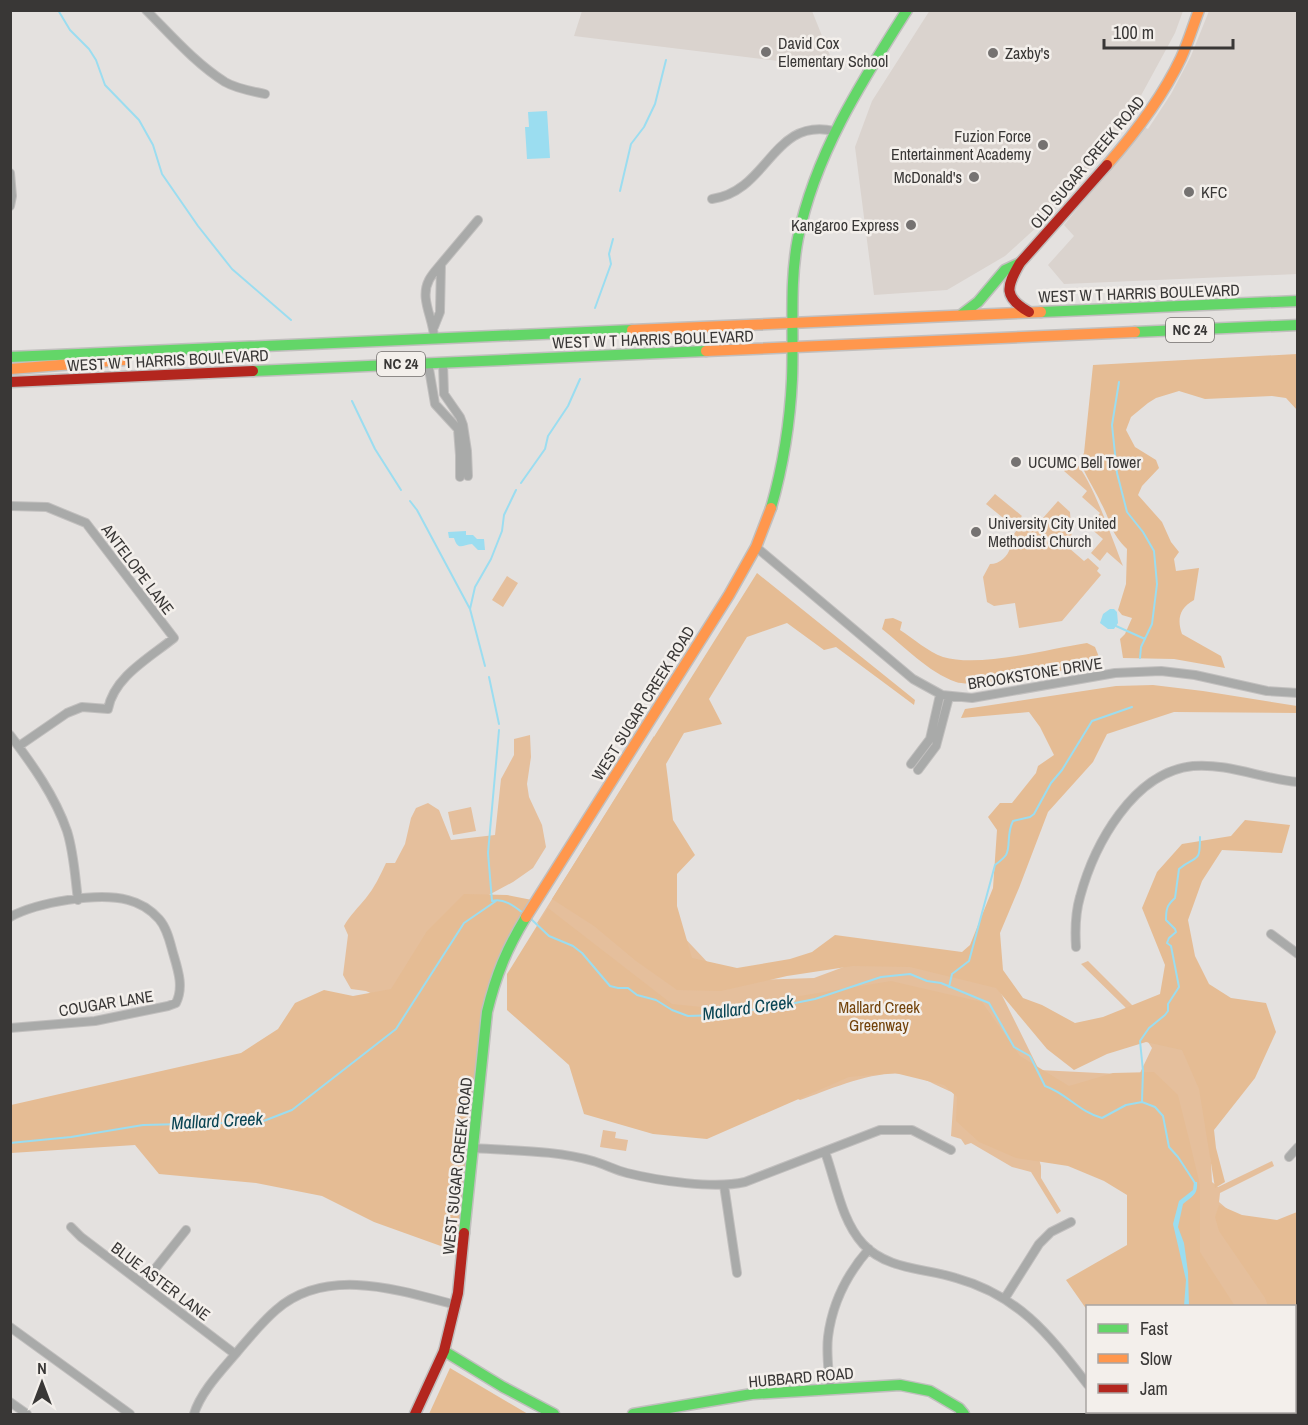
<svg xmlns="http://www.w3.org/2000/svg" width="1308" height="1425" viewBox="0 0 1308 1425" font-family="'Archivo Narrow',sans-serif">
<rect width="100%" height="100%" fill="#e4e1df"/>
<!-- built -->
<path fill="#dad3ce" d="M930 10 1183 11 1175 33 1131 114 1111 142 1049 216 1005 256 947 290 874 295 855 147 872 101Z
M582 11H812L835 68 574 36Z
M1209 11H1297V274L1064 284 1048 265 1074 236 1064 225 1144 127 1148 129 1171 94 1191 56Z"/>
<!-- green -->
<path fill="#e5bf9c" d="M1075 462C1092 479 1113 541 1123 566L1107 552 1100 561 1091 553 1103 539 1089 527 1100 513 1082 497 1087 491 1064 471 1071 463Z
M995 494 1022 516 1013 526 986 504Z
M1058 501 1070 512 1072 543 1069 548 1084 561 1088 558 1099 568 1097 571 1101 575 1062 621 1019 628 1015 603 994 606 987 602 983 577 990 564C1000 564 1008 556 1010 548 1011 546 1010 544 1010 542 1012 535 1020 526 1026 519L1035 527Z
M507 576 518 583 503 607 492 600Z
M530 735 531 757 527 784 529 797 542 825 546 847 533 868 513 882 485 897 390 1002 366 991 351 989 343 975 348 935 344 926C350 915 358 908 366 898 374 888 380 876 386 863H395L405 844 411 818 416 808 428 803 439 810 451 840 495 835 501 779 514 755V739Z
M654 736 680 933 725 981 814 978 876 955 987 965 1039 1070 1139 1075 1152 1048 1125 1007 1081 964 1088 961 1161 1034 1181 994 1208 1104 1212 1182 1218 1187 1272 1161 1274 1166 1220 1193 1219 1202 1297 1269 1286 1306H1190L1174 1220 1026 1115 1041 1166V1178L1061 1211 1057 1214 1031 1172 1012 1167 971 1143 965 1145 961 1139 951 1136 954 1093C941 1088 928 1080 915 1076 881 1066 832 1089 800 1100L779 1090 549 936 537 923Z
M471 807 476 831 453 835 448 812Z
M603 1130 616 1132 615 1138 628 1140 626 1151 600 1147Z"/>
<!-- forest -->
<path fill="#e5bc94" d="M1297 354V410L1286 398 1272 396 1205 399 1179 391 1156 398 1148 403 1131 417 1126 430 1135 447 1156 460 1159 468 1142 486 1138 495 1162 522 1171 542 1179 552 1174 559 1176 571 1199 568 1194 600C1179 608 1177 620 1182 634L1221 656 1225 668 1174 659 1123 658 1120 639 1125 634 1132 618 1122 615 1118 610 1126 584 1127 549C1109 531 1112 523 1101 503 1094 487 1084 475 1080 459L1084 453 1093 365Z
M757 573 915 700 914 705 836 647 824 650 787 623 747 637 709 699 722 724 684 733 666 764 673 820 695 855 677 874V906L692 958 737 968 790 959 812 952 835 935 962 952 970 945 993 888 997 830 988 817 1000 803H1012L1036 773 1038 766 1054 755 1040 727 1029 712 961 718 965 709 1116 686 1153 685 1203 691 1297 706V713L1174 712 1107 734 1093 762 1048 812 1019 888 1000 933 1003 970 1023 998 1042 1005 1075 1023 1103 1017 1160 994 1165 965 1142 908 1157 872 1182 844 1231 836 1245 820 1290 825 1282 853 1222 850 1202 881 1188 920 1195 956 1209 984 1231 998 1266 1003 1276 1032 1255 1078 1214 1130 1216 1148 1225 1182 1215 1188 1199 1089 1182 1050 1146 1042 1107 1054 1074 1070 1047 1049 996 988 910 967 853 966 787 976 721 991 677 990 636 961 594 926 552 899Z
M893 618 902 622 900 630C913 638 928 652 943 657 980 668 1048 649 1087 643L1095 647 1099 657 1097 664C1071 669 975 689 956 682 928 672 905 647 882 629L885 619Z
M464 894 507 895 537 901 495 978 463 1254 374 1222 322 1196 256 1183 159 1174 135 1145 11 1153V1105L241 1053 278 1029 295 1003 324 990 353 996 391 989 427 931Z
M548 908 672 1004 722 1009 891 981 982 1002 1020 1056 1069 1086 1113 1073 1154 1072 1178 1095 1188 1135 1200 1185V1252L1235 1306H1088L1087 1310 1066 1280 1127 1245V1195L1104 1181 1068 1166 1016 1158 979 1142 956 1121 957 1097 944 1085 895 1073 849 1077 707 1139 653 1134 584 1114 569 1065 507 1010V974Z
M1219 1205 1242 1215 1277 1220 1297 1212V1386L1294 1379V1306H1268L1265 1298 1219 1231 1215 1217Z
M450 1368 528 1414H429Z
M1155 1412H1289L1290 1414H1155Z"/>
<!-- water -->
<path fill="#9bddf0" d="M547 111 550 158 527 159 525 127H529L528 112Z
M466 531V535H473L477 539H484L485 550H478L472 544C462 545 458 551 454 538H449L448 532Z
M1110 609H1114L1117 612 1118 623 1114 629H1108L1100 623 1103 614Z
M1194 1182H1197C1198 1195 1192 1196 1183 1204L1178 1227 1184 1243 1188 1272 1189 1306H1184L1186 1280 1173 1224 1179 1201 1193 1190Z"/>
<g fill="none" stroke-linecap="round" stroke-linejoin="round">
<!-- stream -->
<path stroke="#9bddf0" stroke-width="2" d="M58 10 70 30 89 49 96 60 105 85 139 120 153 145 162 174 198 226 232 269 291 320
M620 191 631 144 644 127 655 104 666 60
M595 308 611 264 609 254 613 239
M1119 382 1112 425 1117 473 1127 512 1143 532 1154 551 1157 584 1152 624 1141 647 1140 658
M352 401 375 449 401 490
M521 483 545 449 548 436 568 406 580 379
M410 501 417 510 470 609 485 666
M470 609 475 587 491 559 502 531 504 515 516 490
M1116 626 1145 639
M489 677 499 724
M499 730 488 853 492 901C504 898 514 906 523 913
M530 918 549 936 573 946 582 953 610 986 618 988H628L637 995 656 1000 672 1010 688 1016 718 1015 790 1004 815 999 881 977 910 974 927 981 941 983 989 1003 1014 1047 1030 1056 1045 1086C1066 1093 1081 1113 1102 1118L1126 1105 1142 1102 1155 1107 1163 1116 1169 1147 1178 1157 1195 1183
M949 987 952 974 969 961 995 865C999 862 1003 859 1006 855 1011 846 1006 835 1013 821L1030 817 1034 814 1051 783 1062 770 1092 721 1132 707
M1142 1101 1143 1071 1140 1041 1149 1028 1165 1015 1168 1011V1004L1179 987 1171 946 1167 943 1169 938 1176 932 1175 929 1166 920C1166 909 1167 905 1175 898L1179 869C1197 854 1200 865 1200 837
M10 1143 71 1137 143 1125 261 1122 292 1110 396 1029 464 923 496 901"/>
<defs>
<path id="street" d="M146 10C171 35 195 63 225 82 237 89 252 91 265 94
M10 173 12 196 10 206
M712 199C769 191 772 117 834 131
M441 264 478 220
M434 327 440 312 441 264C437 269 432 274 429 280 419 299 434 319 434 338
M428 363 435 404 458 429 460 455V477
M443 363 444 394 460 417 463 425 467 451 468 476
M10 506 47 507 86 523 174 638C149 658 114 677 108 709L82 707 67 713 19 746
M756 547 913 679 942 695 972 698 1115 673 1161 671 1195 675 1267 691 1298 693
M10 735C32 764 55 796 67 831 74 853 75 877 78 900
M911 764 930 739 940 695
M918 770 936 746 949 697
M10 917C38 902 98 892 128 900 140 903 151 910 159 919 167 928 170 942 173 953 178 970 184 987 176 1003L168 1006 95 1021 10 1028
M1271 934 1298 954
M1076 947C1075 931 1075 914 1080 897 1094 845 1133 772 1193 766 1228 763 1263 779 1298 782
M474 1148C513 1151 555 1150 593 1161 604 1164 615 1170 627 1173 659 1181 714 1189 745 1182L880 1130H912L951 1150
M825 1152C836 1182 841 1220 863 1244 887 1270 925 1268 956 1278 1020 1296 1049 1335 1088 1385
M1289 1157 1298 1147
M724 1185 737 1273
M71 1227 81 1237 235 1354
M143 1284 186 1230
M1005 1298 1039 1244 1051 1232 1071 1222
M10 1327 130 1414
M830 1389C829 1372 826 1354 828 1337 832 1305 847 1274 869 1249
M10 1402 27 1414
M194 1414C201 1391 223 1369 238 1351 250 1337 262 1322 276 1310 326 1266 399 1290 456 1305"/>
<path id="fast" d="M1041 312 1298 301
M961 315 978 302 1005 270 1020 263
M1135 332 1298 325
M10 357 632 330
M253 371 706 351
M771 508C783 466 790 423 792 379 794 332 789 284 798 238 815 154 862 81 907 10
M464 1233 487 1012C496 975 506 950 526 917
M444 1351 503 1387 554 1414
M633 1414 752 1394 900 1385 930 1391 959 1408 964 1414"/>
<path id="slow" d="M1107 165C1136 132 1162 98 1181 58 1188 43 1193 26 1199 10
M632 330 1041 312
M706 351 1135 332
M10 369 124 360
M526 917 729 595 756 547 771 508"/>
<path id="jam" d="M1029 312C1003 297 1006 287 1020 263L1107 165
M10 382 253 371
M415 1414 444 1351 458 1293 464 1233"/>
</defs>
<!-- street casing -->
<use href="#street" stroke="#c1bfbe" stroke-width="10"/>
<!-- fast casing -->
<use href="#fast" stroke="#c1bfbe" stroke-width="13"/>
<!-- slow casing -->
<use href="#slow" stroke="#c1bfbe" stroke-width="13"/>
<!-- jam casing -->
<use href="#jam" stroke="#c1bfbe" stroke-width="13"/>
<!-- street -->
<use href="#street" stroke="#a9aaa9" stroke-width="8"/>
<!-- fast -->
<use href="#fast" stroke="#63d668" stroke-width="10"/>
<!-- slow -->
<use href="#slow" stroke="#ff974d" stroke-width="10"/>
<!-- jam -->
<use href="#jam" stroke="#b3261e" stroke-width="10"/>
</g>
<!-- markers -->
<g fill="#757271" stroke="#f3efeb" stroke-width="2">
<circle cx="766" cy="52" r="6"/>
<circle cx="993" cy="53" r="6"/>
<circle cx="1043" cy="145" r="6"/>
<circle cx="974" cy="177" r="6"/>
<circle cx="1189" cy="192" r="6"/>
<circle cx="911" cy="225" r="6"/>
<circle cx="1016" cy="462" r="6"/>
<circle cx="976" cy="532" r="6"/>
</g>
<g text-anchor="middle" stroke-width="5" stroke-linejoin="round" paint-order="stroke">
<!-- shield labels -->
<g fill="#f3efeb" stroke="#716e6c" stroke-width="1.5">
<rect x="1166" y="318" width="48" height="24" rx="4.5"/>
<rect x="377" y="352" width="48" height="24" rx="4.5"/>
</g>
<g font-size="15" font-weight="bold" fill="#393736">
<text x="1190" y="335">NC 24</text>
<text x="401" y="369">NC 24</text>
</g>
<!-- poi labels -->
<g font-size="16" fill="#393736" stroke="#f3efeb" text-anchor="start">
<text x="778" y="49">David Cox<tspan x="778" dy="18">Elementary School</tspan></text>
<text x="1005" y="59">Zaxby's</text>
<text x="1031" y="142" text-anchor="end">Fuzion Force<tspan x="1031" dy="18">Entertainment Academy</tspan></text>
<text x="962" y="183" text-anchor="end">McDonald's</text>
<text x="1201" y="198">KFC</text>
<text x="899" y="231" text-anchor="end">Kangaroo Express</text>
<text x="1028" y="468">UCUMC Bell Tower</text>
<text x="988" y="529">University City United<tspan x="988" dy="18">Methodist Church</tspan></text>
</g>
<!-- street labels -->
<g font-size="16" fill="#393736" stroke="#f3efeb">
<text transform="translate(1087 162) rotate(-50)" y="6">OLD SUGAR CREEK ROAD</text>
<text transform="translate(1139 293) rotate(-2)" y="6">WEST W T HARRIS BOULEVARD</text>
<text transform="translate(653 339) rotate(-2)" y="6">WEST W T HARRIS BOULEVARD</text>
<text transform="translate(168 360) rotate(-3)" y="6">WEST W T HARRIS BOULEVARD</text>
<text transform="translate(138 569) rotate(53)" y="6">ANTELOPE LANE</text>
<text transform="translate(1035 673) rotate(-9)" y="6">BROOKSTONE DRIVE</text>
<text transform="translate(643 703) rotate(-58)" y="6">WEST SUGAR CREEK ROAD</text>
<text transform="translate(106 1003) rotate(-9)" y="6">COUGAR LANE</text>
<text transform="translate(457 1166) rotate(-84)" y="6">WEST SUGAR CREEK ROAD</text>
<text transform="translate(161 1281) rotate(37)" y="6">BLUE ASTER LANE</text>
<text transform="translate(801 1377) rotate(-5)" y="6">HUBBARD ROAD</text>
</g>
<!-- park labels -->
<g font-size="16" fill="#72420a" stroke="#f3efeb">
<text x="879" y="1013">Mallard Creek<tspan x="879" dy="18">Greenway</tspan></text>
</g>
<!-- water labels -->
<g font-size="18" font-style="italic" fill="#094453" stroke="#f3efeb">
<text transform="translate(748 1008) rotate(-8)" y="6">Mallard Creek</text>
<text transform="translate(217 1121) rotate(-3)" y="6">Mallard Creek</text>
</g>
</g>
<!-- border -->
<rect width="1308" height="1425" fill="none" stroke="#393736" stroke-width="24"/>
<!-- legend -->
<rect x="1086" y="1305" width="210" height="108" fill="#f3efeb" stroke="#a9a5a3" stroke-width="1.5"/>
<rect x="1098" y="1324" width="30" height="9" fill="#63d668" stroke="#a9a5a3" stroke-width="1.5"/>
<text x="1140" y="1335" font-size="18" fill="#393736">Fast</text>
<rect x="1098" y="1354" width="30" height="9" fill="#ff974d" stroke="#a9a5a3" stroke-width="1.5"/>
<text x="1140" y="1365" font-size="18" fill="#393736">Slow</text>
<rect x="1098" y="1384" width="30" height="9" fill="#b3261e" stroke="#a9a5a3" stroke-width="1.5"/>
<text x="1140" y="1395" font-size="18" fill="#393736">Jam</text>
<!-- north arrow -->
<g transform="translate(42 1383)" stroke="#f3efeb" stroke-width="4.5" paint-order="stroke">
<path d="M0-4.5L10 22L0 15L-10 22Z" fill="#393736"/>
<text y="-9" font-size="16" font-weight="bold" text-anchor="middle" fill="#393736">N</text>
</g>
<!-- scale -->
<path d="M1104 39v9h129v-9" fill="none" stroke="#393736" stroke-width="3"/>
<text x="1113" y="39" font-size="18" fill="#393736" stroke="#f3efeb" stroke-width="4.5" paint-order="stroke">100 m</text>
</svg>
